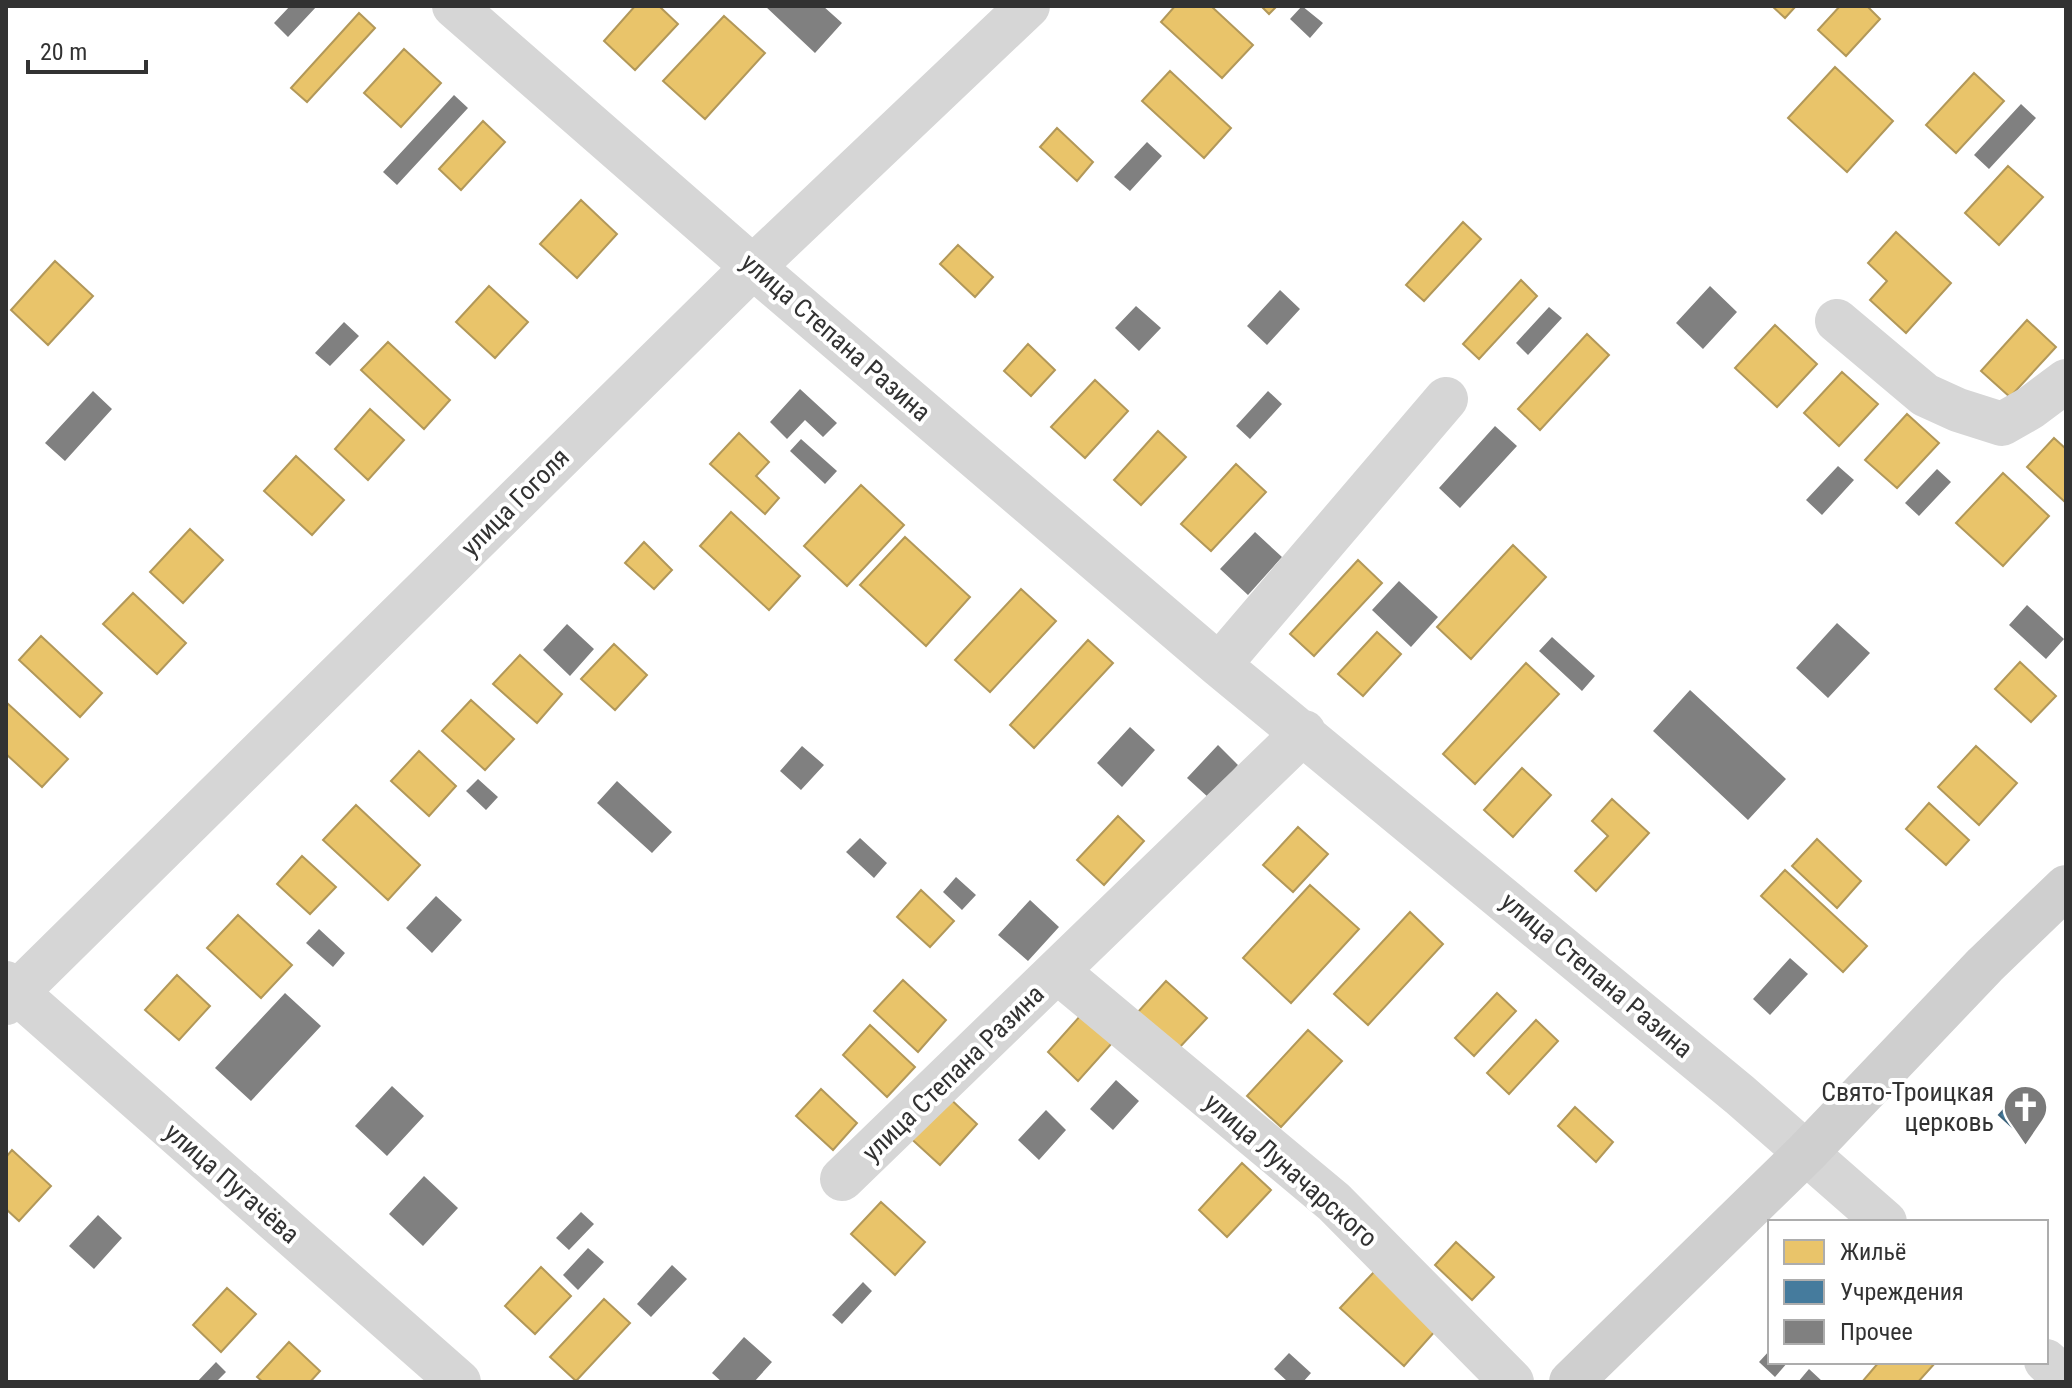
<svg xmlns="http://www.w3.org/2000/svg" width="2072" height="1388" viewBox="0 0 2072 1388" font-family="'Roboto Condensed',sans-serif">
<rect width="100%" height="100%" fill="#fff"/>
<!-- homes -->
<path fill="#e9c46a" stroke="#b29859" stroke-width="2" d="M635 6H659L678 24 635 70 604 41Z
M1175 6H1211L1253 45 1222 78 1161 22Z
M1261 6H1277L1269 14Z
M1772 6H1796L1785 18Z
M1840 6H1867L1880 19 1846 56 1818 30Z
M359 13 375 28 307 102 291 88Z
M724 16 765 53 705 119 663 81Z
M404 49 441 83 401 127 364 93Z
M1835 67 1893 121 1847 172 1788 118Z
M1170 71 1231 128 1204 158 1142 101Z
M1974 73 2004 101 1956 153 1926 125Z
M483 121 505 142 461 190 439 169Z
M1057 128 1093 162 1077 181 1040 147Z
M2008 166 2043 197 1999 245 1965 213Z
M581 200 617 234 577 278 540 244Z
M1463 222 1481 239 1424 301 1406 285Z
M1896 232 1951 283 1906 333 1870 300 1887 281 1868 263Z
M958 245 993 277 975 297 940 264Z
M55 261 93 296 48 345 11 310Z
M1521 280 1537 296 1479 359 1463 344Z
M489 286 528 322 495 358 456 322Z
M2027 320 2056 347 2010 397 1981 371Z
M1775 325 1817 364 1777 407 1735 368Z
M1587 334 1609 355 1540 430 1518 409Z
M388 342 450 400 424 429 361 370Z
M1028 344 1055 370 1031 396 1004 371Z
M1842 372 1878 404 1839 446 1804 413Z
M1095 380 1128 411 1085 458 1051 427Z
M370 409 404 440 368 480 335 449Z
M1907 414 1939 443 1897 488 1865 460Z
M1158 431 1186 457 1141 505 1114 480Z
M739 433 769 462 756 476 779 498 765 514 710 464Z
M2054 438 2066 449V503L2027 467Z
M296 456 344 500 312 535 264 491Z
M1236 464 1266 492 1211 551 1181 524Z
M2003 473 2049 516 2003 566 1956 523Z
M861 485 904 525 847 586 804 546Z
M731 512 800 576 769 610 700 546Z
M190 529 223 560 183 603 150 572Z
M905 537 970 597 926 646 860 585Z
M644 542 672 570 654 589 625 563Z
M1513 545 1546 577 1471 659 1437 627Z
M1358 560 1382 583 1314 656 1290 634Z
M1021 589 1056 621 990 692 955 660Z
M133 593 186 643 157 674 103 624Z
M1377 632 1401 654 1363 696 1338 674Z
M41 636 102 693 80 717 19 660Z
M1088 640 1113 663 1034 748 1010 725Z
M614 644 647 675 615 710 581 679Z
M520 655 562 694 537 723 493 684Z
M2020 662 2056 696 2031 722 1995 689Z
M1526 663 1559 694 1475 784 1443 754Z
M471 700 514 739 485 770 442 731Z
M6 702 68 759 42 787 6 754Z
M1976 746 2017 783 1979 825 1938 787Z
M419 751 456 786 429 816 391 781Z
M1522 768 1551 795 1513 837 1484 810Z
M1612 799 1649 833 1596 891 1575 871 1608 836 1592 821Z
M1929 803 1969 840 1946 865 1906 829Z
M356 805 420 865 388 900 323 840Z
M1118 816 1144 841 1104 885 1077 860Z
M1298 827 1328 854 1293 892 1263 865Z
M1817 839 1861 881 1837 908 1792 866Z
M302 856 336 887 310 914 277 884Z
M1785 870 1867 946 1843 972 1761 896Z
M1310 885 1359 929 1291 1003 1243 958Z
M921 890 954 921 930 947 897 917Z
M1410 912 1443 944 1368 1025 1334 994Z
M238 915 292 965 261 998 207 948Z
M177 975 210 1006 179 1040 145 1010Z
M903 980 946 1020 918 1052 874 1011Z
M1166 981 1207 1018 1178 1049 1138 1012Z
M1497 993 1516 1011 1474 1056 1455 1038Z
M1081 1015 1112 1043 1078 1081 1048 1052Z
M1536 1020 1558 1041 1509 1094 1487 1073Z
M870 1025 915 1067 887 1097 843 1055Z
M1308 1030 1342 1061 1281 1127 1247 1096Z
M821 1089 857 1123 833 1150 796 1116Z
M944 1093 977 1124 940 1165 906 1134Z
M1575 1107 1613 1142 1596 1162 1558 1126Z
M12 1150 51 1186 19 1221 6 1209V1157Z
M1242 1163 1271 1190 1227 1237 1199 1210Z
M881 1202 925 1242 895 1275 851 1234Z
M1456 1242 1494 1277 1472 1300 1435 1265Z
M541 1267 571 1296 535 1334 505 1306Z
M1374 1272 1436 1330 1404 1366 1340 1308Z
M227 1288 256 1314 221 1352 193 1325Z
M604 1299 630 1323 576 1381 550 1357Z
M289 1342 320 1371 310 1382H263L257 1377Z
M1879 1362H1936L1918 1382H1862Z"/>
<!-- public -->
<path fill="#457b9d" stroke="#3f657d" stroke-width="2" d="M2022 1090 2045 1111 2022 1136 1999 1115Z"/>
<!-- building -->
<path fill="#808080" d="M290 6H317L288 37 274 23Z
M765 6H823L842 23 815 53Z
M1302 6 1323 23 1310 38 1290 19Z
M454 95 468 108 397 185 383 172Z
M2021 104 2036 118 1989 169 1974 155Z
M1147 142 1162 156 1130 191 1114 177Z
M1710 286 1737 312 1703 349 1676 323Z
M1280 290 1300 309 1267 345 1247 326Z
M1136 306 1161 328 1139 351 1115 328Z
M1549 307 1562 318 1528 355 1516 343Z
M344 322 359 336 330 366 315 353Z
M800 389 837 423 823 437 805 420 787 439 770 422Z
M93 391 112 409 65 461 45 443Z
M1268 391 1282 404 1250 439 1236 426Z
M1495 426 1517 446 1460 508 1439 488Z
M801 439 837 471 825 484 790 451Z
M1838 466 1854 480 1822 515 1806 500Z
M1937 469 1951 482 1919 516 1905 503Z
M1255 532 1282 557 1248 595 1220 569Z
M1399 581 1438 617 1411 647 1372 610Z
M2027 605 2064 639 2046 659 2009 625Z
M1837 623 1870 653 1828 698 1796 668Z
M567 624 594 649 570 676 543 650Z
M1552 637 1595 676 1582 691 1539 651Z
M1690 690 1786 779 1748 820 1653 731Z
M1130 727 1155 750 1122 787 1097 763Z
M1218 745 1238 765 1209 798 1187 778Z
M802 746 824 765 801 790 780 771Z
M478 779 498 797 486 810 466 791Z
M617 781 672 832 652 853 597 803Z
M860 838 887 863 874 878 846 852Z
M956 877 976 895 962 910 943 892Z
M436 896 462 920 432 953 406 928Z
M1030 900 1059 927 1028 961 998 935Z
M319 929 345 953 333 967 306 943Z
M1790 958 1808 974 1770 1015 1753 999Z
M285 993 321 1026 251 1101 215 1068Z
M1116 1080 1139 1101 1113 1130 1090 1109Z
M392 1086 424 1116 387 1156 355 1126Z
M1046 1110 1066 1130 1039 1160 1018 1140Z
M424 1176 458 1208 423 1246 389 1214Z
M581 1212 594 1224 569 1250 556 1238Z
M98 1215 122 1238 94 1269 69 1246Z
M588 1248 604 1262 578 1290 563 1275Z
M672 1265 687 1279 651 1317 637 1304Z
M863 1282 872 1291 842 1324 832 1315Z
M744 1337 772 1362 754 1382H722L712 1373Z
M1770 1350V1362H1788L1775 1377 1759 1362Z
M1289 1353 1311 1373 1303 1382H1288L1274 1369Z
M216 1362 226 1372 216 1382H197Z
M1809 1369 1823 1382H1798Z"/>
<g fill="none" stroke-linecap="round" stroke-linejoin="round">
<!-- minor -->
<path stroke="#d6d6d6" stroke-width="44" d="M454 6 753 267 1219 665 1740 1095 1885 1222
M1837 321 1925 395 1958 410 2002 424 2030 408 2066 381
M1219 665 1446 399
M1058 972 1334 1202 1512 1382
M6 983 459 1382
M6 1003 753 267 1028 6
M842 1179 1304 732
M2046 1361 2066 1379"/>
<!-- secondary -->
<path stroke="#cfcfcf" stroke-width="44" d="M1571 1382 1806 1153 1985 965 2066 887"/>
</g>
<!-- icons -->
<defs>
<symbol id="church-pin" viewBox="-11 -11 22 30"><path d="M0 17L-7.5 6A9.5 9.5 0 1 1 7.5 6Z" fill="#7a7a7a" stroke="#fff"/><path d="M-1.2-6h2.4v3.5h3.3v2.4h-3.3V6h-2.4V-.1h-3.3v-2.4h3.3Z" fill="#fff"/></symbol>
</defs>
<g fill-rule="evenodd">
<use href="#church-pin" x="2000" y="1082" width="51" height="69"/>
</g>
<g text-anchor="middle" stroke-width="8" stroke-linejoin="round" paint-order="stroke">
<!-- street labels -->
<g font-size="26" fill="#323232" stroke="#fff">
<text transform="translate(836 337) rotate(41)" y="9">улица Степана Разина</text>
<text transform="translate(515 502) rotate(-45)" y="9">улица Гоголя</text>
<text transform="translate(1597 975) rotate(40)" y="9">улица Степана Разина</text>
<text transform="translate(953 1073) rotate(-44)" y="9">улица Степана Разина</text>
<text transform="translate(1291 1170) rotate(41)" y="9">улица Луначарского</text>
<text transform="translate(232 1183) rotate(41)" y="9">улица Пугачёва</text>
</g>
<!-- poi labels -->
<g font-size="26" fill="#323232" stroke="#fff" text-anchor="end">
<text x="1994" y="1101">Свято-Троицкая<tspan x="1994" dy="30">церковь</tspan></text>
</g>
</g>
<!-- border -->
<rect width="2072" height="1388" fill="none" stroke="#323232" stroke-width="16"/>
<!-- legend -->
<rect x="1768" y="1220" width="280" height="144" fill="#ffffff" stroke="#adadad" stroke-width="2"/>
<rect x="1784" y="1240" width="40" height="24" fill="#e9c46a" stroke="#adadad" stroke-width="2"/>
<text x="1840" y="1260" font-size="24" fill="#323232">Жильё</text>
<rect x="1784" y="1280" width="40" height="24" fill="#457b9d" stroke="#adadad" stroke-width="2"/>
<text x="1840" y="1300" font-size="24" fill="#323232">Учреждения</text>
<rect x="1784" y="1320" width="40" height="24" fill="#808080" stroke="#adadad" stroke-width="2"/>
<text x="1840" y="1340" font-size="24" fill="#323232">Прочее</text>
<!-- scale -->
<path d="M28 60v12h118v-12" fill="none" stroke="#323232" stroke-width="4"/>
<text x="40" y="60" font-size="24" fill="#323232" stroke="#ffffff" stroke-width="6" paint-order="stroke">20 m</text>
</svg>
